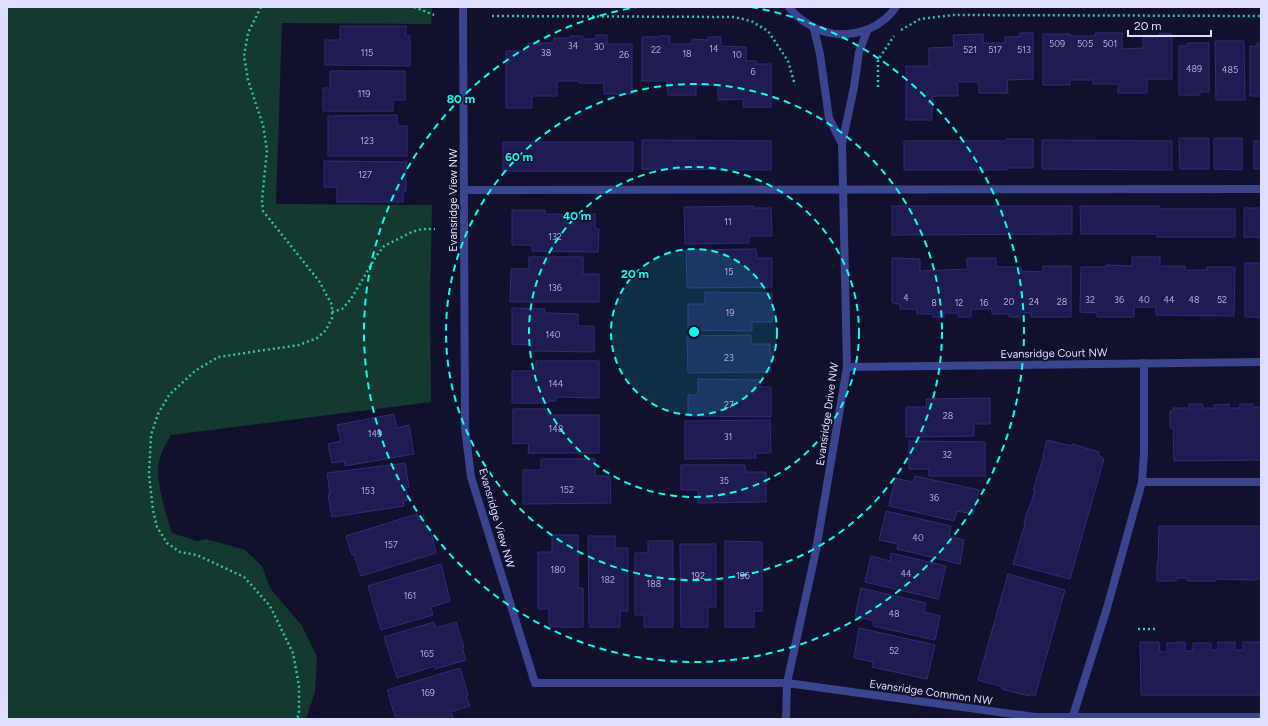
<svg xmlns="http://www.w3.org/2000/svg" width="1268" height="726" viewBox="0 0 1268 726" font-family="Figtree,sans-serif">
<rect width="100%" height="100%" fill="#11112e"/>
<!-- green -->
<path fill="#133931" d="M7 7H432L431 24 282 23 276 204 432 205 430 302 431 402 171 435C166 444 161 452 159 462 155 481 166 514 172 533L197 541 206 539 245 550 262 566 270 588 302 626 317 657 315 692 306 719H7Z"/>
<!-- building -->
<path fill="#1e1c50" stroke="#302d7d" d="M340 26H406V36H410V66L325 65V40H340Z
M1020 33H1033V79L1007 80 1008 93H979V82H957L958 96H932V120H906V66H929V48L954 47 953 35 983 34V43H1005V37H1020Z
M1095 33H1122V49L1143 48V37H1159V33L1172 34V79H1147V93H1118V84H1093V80H1070V85H1043V34H1070V36H1095Z
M596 35H607V44H632V94H604V83H579V81H557V96H532V108H506V51H528V43H554V38H570V36H583V39H596Z
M659 36H670V44H692V39L708 40V37H721V46L746 47V61H756V64H771V107H743V99L718 100V85H696V95H668L667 81H642V37H659Z
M1215 41H1244L1245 100H1216Z
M1187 43H1209V92H1200V95H1179V46H1187Z
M1257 43H1261V96H1250V46H1257Z
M330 71H405V100H393V111H323V88H330Z
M397 115V126H407V156H328V116Z
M1179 138H1209V169H1180Z
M1214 138H1242V170L1214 169Z
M1006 139H1033V168H1007V170H904V141H1006Z
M642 140 771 141V170L642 169Z
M1042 140 1172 141V170L1042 169Z
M1254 141H1261V169H1254Z
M503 142H633V171H503Z
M324 161 406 162V191H403V202H337V187H324Z
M754 206V208H771L772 236H749V243L685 244 684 207Z
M892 206H1072V234L892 235Z
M1080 206H1159V209H1235V237H1157V234H1081Z
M1244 208H1261V237H1244Z
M512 210H545V214H595V229H599L598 252 532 251V245H512Z
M756 249 757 258H772V287L687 288 686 250Z
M529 257H583V274H599V302H510L511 269H529Z
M1132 257H1160V266H1185V270H1207V267H1235L1234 316 1156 315V307H1134V317H1097V313L1080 312 1081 267H1106V265L1132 266Z
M892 258 920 259V271L967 269V258H996V267H1021V271L1043 272V266H1071V317H1031V313H1020V317H1009V314H992V309H971V317H958V313H944V317H933V314H917V309H900V304L892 303Z
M1245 263H1261V317H1245Z
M705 292 772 293V322H752V331L688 330V304H705Z
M512 308 545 309V313L578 314V326H594V352L531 351V345L512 344Z
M751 335V344H770L771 372 688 373 687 336Z
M536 361H599V398L556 397V401H548V403H512V371H536Z
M698 379 760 380V387H771V417L688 416V395H698Z
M990 398V424H974V436L906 437V407H927L926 399Z
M1189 404H1202L1203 408H1214V405L1229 404V408H1240V404H1253V407H1261V460L1174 461 1173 428H1170V411H1173V408H1189Z
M513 409H548V415H599V453H528L529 443 513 444Z
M394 414 397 428 409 425 414 454 345 466 344 461 332 463 328 444 341 441 337 425Z
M770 420 771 453H755L756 458 685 459V421Z
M1047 440 1071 446 1072 444 1099 452 1098 454 1104 459 1070 579 1013 564 1025 524 1024 523 1028 509H1029L1035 490H1033L1044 455H1043Z
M909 441 985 442V476H929V469H909Z
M541 459H595V476H610L611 503 523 504V470H541Z
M405 463 409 487 406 488 408 500 403 501 404 506 332 517 328 494H330L327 473Z
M681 465H745L746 472H766V502L698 503V490H681Z
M915 476 979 490 973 514 957 511 954 521 889 506 895 478 913 482Z
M886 511 951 526 949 536 964 540 960 564 897 549 898 544 879 540Z
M417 514 419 520 423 519 427 530 430 529 436 553 361 576 354 554 352 555 346 536Z
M1159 526H1261V579H1256V580L1216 579V581H1187V578H1176V581H1157V563H1158Z
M552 535H578V588H583V627H549V609H538V552H552Z
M588 536H615V548H628V611H620V627H590V624H589Z
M648 541H673V627H644V615H635V553H648Z
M725 541 762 542V611H754V627H725Z
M680 544H716V607H708V627H681Z
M891 553 946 566 938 599 865 582 871 556 890 561Z
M441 564 450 601 431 607 433 615 381 630 368 586Z
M1008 574 1065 590 1035 696 1029 694V696L1002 689 1003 687 978 680Z
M861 588 926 603 924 612 940 616 935 640 873 626 874 621 855 616Z
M434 622 436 628 456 622 464 647H462L466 660 435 669V666L397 678 384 637Z
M859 628 935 645 927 679 872 667 873 662 854 658Z
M1140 642H1159L1160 652H1167V643L1185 642V651H1193V643H1211V650H1218V642H1235V650H1243V642H1261V695H1141Z
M460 668 468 695 466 696 470 706 451 712 453 718 451 719H396L387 690Z"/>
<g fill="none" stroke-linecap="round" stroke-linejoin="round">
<!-- path -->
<path stroke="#2bc6a4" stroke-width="2.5" stroke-dasharray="2 3" stroke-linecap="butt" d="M261 7 248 33 244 56 248 80 263 125 267 150 262 200 263 211 319 281 332 305V318L326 330 317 338 299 345 218 357 195 371 169 395 158 414 151 435 149 475 153 510 157 527 167 543 180 552 197 555 244 577 270 606 293 653 299 686V713L297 719
M414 7 434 15
M492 16 734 17 751 21 768 31 788 61 795 85
M901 30 920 19 953 15 1261 16
M878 87V60L894 36
M332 312 342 309 351 299 377 255 384 246 412 232 422 229H435
M1138 629H1158"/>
<!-- service -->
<path stroke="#3a448f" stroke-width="8" d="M464 190 1261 189
M1142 482H1261
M787 683 1035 717H1261
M1072 719 1107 608 1142 482 1144 452V363"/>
<!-- minor -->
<path stroke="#3a448f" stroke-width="8" d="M463 7 465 428 471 477 535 683H787
M814 29 820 54 829 118 842 144
M847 367 1261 362
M786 719 787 683 816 550 847 367 842 144 854 87 859 52 867 31"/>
<!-- tertiary -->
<path stroke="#3a448f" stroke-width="8" d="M789 7C793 14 798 17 805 22 834 43 875 36 896 7"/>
</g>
<!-- distance rings -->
<circle cx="694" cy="332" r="83" fill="#0afff1" fill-opacity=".12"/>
<g fill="none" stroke="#0afff1" stroke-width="2" stroke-dasharray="7 5">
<circle cx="694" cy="332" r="83"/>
<circle cx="694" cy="332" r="165"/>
<circle cx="694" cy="332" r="248"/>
<path d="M751 7A330 330 0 1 1 637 7"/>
</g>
<g text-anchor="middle" stroke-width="3.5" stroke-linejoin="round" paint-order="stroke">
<!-- number labels -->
<g font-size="9" fill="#aeaed3">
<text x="1057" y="47">509</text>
<text x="1085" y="47">505</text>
<text x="1110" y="47">501</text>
<text x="573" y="49">34</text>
<text x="599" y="50">30</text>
<text x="714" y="52">14</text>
<text x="656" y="53">22</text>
<text x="970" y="53">521</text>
<text x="995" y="53">517</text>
<text x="1024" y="53">513</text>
<text x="367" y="56">115</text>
<text x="546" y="56">38</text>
<text x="687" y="57">18</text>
<text x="624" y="58">26</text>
<text x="737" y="58">10</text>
<text x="1194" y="72">489</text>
<text x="1230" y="73">485</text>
<text x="753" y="75">6</text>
<text x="364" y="97">119</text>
<text x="367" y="144">123</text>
<text x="365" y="178">127</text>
<text x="728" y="225">11</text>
<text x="555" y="240">132</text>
<text x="729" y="275">15</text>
<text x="555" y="291">136</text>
<text x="906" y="301">4</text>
<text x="1090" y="303">32</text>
<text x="1119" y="303">36</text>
<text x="1144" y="303">40</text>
<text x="1169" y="303">44</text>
<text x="1194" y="303">48</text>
<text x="1222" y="303">52</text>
<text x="1009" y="305">20</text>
<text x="1034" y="305">24</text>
<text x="1062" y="305">28</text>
<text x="934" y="306">8</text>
<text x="959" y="306">12</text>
<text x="984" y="306">16</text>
<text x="730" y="316">19</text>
<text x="553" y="338">140</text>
<text x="729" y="361">23</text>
<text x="556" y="387">144</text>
<text x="729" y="408">27</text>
<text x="948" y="419">28</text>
<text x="556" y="432">148</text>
<text x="375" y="437">149</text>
<text x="728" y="440">31</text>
<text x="947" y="458">32</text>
<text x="724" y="484">35</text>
<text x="567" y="493">152</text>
<text x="368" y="494">153</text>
<text x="934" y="501">36</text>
<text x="918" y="541">40</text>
<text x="391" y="548">157</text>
<text x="558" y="573">180</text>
<text x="906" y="577">44</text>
<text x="698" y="579">192</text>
<text x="743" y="579">196</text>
<text x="608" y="583">182</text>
<text x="654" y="587">188</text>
<text x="410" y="599">161</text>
<text x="894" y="617">48</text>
<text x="894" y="654">52</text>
<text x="427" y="657">165</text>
<text x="428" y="696">169</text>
</g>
<!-- street labels -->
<g font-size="11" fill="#dedfff" stroke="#11112e">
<text transform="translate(453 200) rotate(-90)" y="4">Evansridge View NW</text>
<text transform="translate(1054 353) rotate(-1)" y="4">Evansridge Court NW</text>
<text transform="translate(827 414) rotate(-82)" y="4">Evansridge Drive NW</text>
<text transform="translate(497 518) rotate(74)" y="4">Evansridge View NW</text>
<text transform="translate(931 692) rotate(8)" y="4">Evansridge Common NW</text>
</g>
</g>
<circle cx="694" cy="332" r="6" fill="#0afff1" stroke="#11112e" stroke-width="2"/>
<g font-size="12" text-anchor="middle" font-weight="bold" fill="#0afff1" stroke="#11112e" stroke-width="3.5" stroke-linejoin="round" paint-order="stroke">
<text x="461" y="103">80 m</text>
<text x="519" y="161">60 m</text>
<text x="577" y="220">40 m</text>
<text x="635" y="278">20 m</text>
</g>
<!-- border -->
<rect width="1268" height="726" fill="none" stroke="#dedfff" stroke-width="16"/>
<!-- scale -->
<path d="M1128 30v6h83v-6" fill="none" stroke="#dedfff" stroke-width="2"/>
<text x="1134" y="30" font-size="12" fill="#dedfff" stroke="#11112e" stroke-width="3" paint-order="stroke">20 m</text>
</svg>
